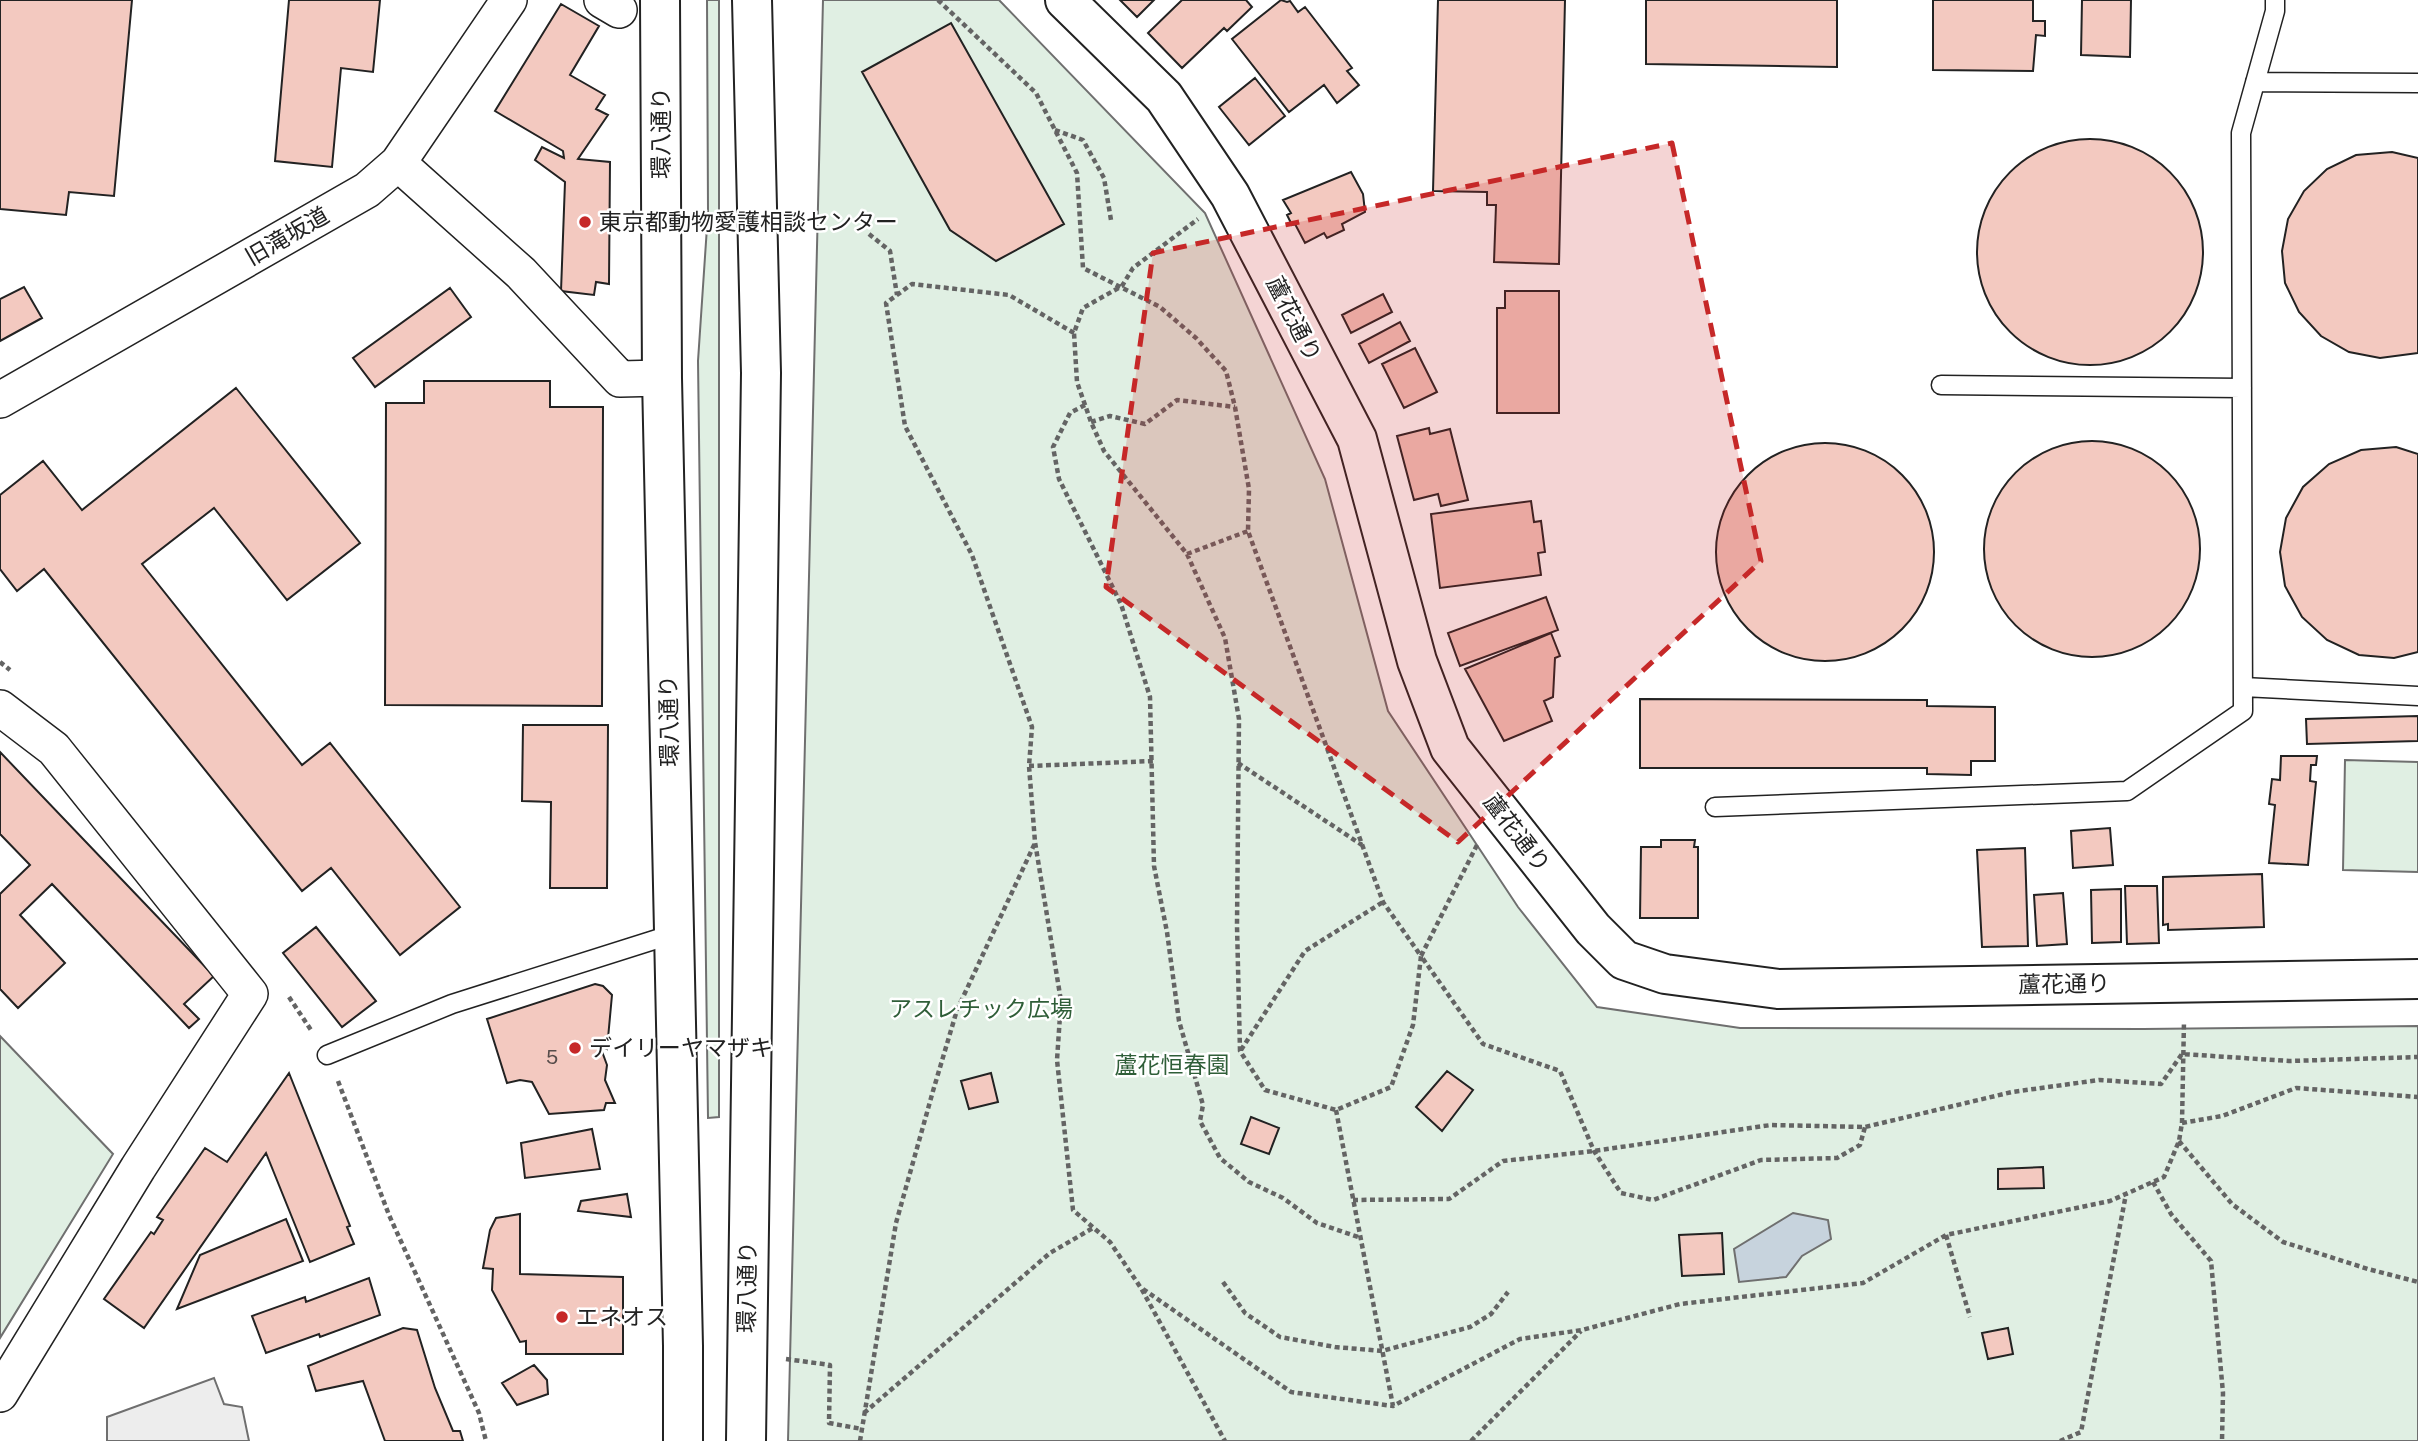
<svg xmlns="http://www.w3.org/2000/svg" width="2418" height="1441" viewBox="0 0 2418 1441" font-family="'Public Sans','Noto Sans JP',sans-serif">
<rect width="100%" height="100%" fill="#fff"/>
<!-- green -->
<path fill="#e0efe3" stroke="#6f6f6f" stroke-width="2" d="M707 0H719V1117L708 1118 698 361 708 212Z
M823 0H999L1205 213 1325 479 1388 711 1518 907 1597 1007 1740 1028 2143 1029 2418 1026V1441H788Z
M2345 760 2418 762V872L2343 870Z
M0 1036 113 1154 0 1338Z"/>
<!-- parking -->
<path fill="#ededed" stroke="#6f6f6f" stroke-width="2" d="M214 1378 224 1404 242 1407 249 1441H107V1417Z"/>
<!-- water -->
<path fill="#c7d3dd" stroke="#6f6f6f" stroke-width="2" d="M1793 1213 1828 1220 1831 1239 1802 1256 1786 1277 1739 1282 1734 1249Z"/>
<!-- building -->
<path fill="#f3c9c0" stroke="#222" stroke-width="2" d="M0 0H132L114 196 69 192 66 215 0 209Z
M289 0H380L373 72 341 68 332 167 275 161Z
M1120 0H1154L1137 17Z
M1182 0H1246L1252 7 1227 31 1224 28 1182 68 1148 33Z
M1281 0 1287 2 1290 1 1298 12 1305 7 1352 68 1347 71 1359 85 1337 103 1324 85 1289 112 1232 39Z
M1438 0H1565L1559 264 1494 262 1496 205H1487V192L1433 191Z
M1646 0H1837V67L1646 64Z
M1933 0H2033V21H2045V36L2036 35 2033 71 1933 70Z
M2082 0H2131L2130 57 2081 55Z
M561 4 599 26 570 75 605 95 596 109 608 115 578 159 610 162 609 284 596 282 594 295 561 291 565 182 535 160 542 147 564 158 563 151 495 111Z
M951 23 1064 224 996 261 950 230 862 72Z
M1255 78 1285 116 1249 145 1219 107Z
M1977 252a113 113 0 1 1 226 0a113 113 0 1 1-226 0Z
M2392 152 2418 158V353L2380 358 2349 352 2321 336 2299 312 2285 283 2282 251 2288 219 2304 191 2327 169 2356 155Z
M1351 172 1363 194 1365 212 1342 224 1344 230 1327 238 1324 233 1305 243 1295 224 1292 225 1287 215 1291 213 1283 200Z
M24 287 42 318 0 341V299Z
M450 288 471 317 375 387 353 358Z
M1505 291H1559V413H1497V308H1505Z
M1383 294 1392 312 1351 333 1342 315Z
M1400 322 1410 341 1369 363 1359 344Z
M1415 348 1437 392 1404 408 1382 364Z
M424 381H550V407H603L602 706 385 705 386 403H424Z
M236 388 360 543 287 600 214 508 142 564 302 765 330 743 460 907 400 955 331 868 302 891 44 569 17 591 0 569V495L43 461 82 510Z
M1429 428 1430 434 1450 429 1468 500 1441 506 1438 494 1414 500 1397 436Z
M1984 549a108 108 0 1 1 216 0a108 108 0 1 1-216 0Z
M1716 552a109 109 0 1 1 218 0a109 109 0 1 1-218 0Z
M2396 447 2418 454V652L2394 658 2359 655 2327 640 2302 617 2285 586 2280 552 2286 518 2303 487 2329 464 2361 450Z
M1531 501 1534 522 1541 521 1545 552 1538 553 1541 575 1440 588 1431 514Z
M1546 597 1558 630 1460 666 1448 633Z
M1551 633 1560 656 1555 658 1553 697 1544 701 1552 721 1504 741 1465 669Z
M1640 699 1927 700V706L1995 707V761H1971V775L1927 774V768H1640Z
M2418 716V741L2307 744 2306 719Z
M523 725H608L607 888H550L551 802 522 801Z
M0 752 214 976 184 1004 199 1019 189 1028 52 884 20 915 65 963 18 1008 0 989V894L30 865 0 834Z
M2281 756H2317L2316 765H2311L2310 781 2316 782 2308 865 2269 863 2275 805 2269 804 2272 779 2280 780Z
M2110 828 2113 865 2073 868 2071 831Z
M1661 840H1695L1694 847H1698V918H1640L1641 847H1661Z
M2025 848 2028 946 1982 947 1977 850Z
M2262 874 2264 927 2168 930V924L2163 925V877Z
M2125 886H2157L2159 943 2127 944Z
M2121 889V942L2092 943 2091 890Z
M2063 893 2067 944 2037 946 2034 895Z
M316 927 376 1001 342 1027 283 953Z
M595 984 603 986 612 995 607 1049 600 1046 607 1065 605 1080 615 1103H606L604 1110 549 1114 532 1082 520 1080 507 1083 487 1019Z
M1447 1071 1473 1090 1442 1131 1416 1107Z
M289 1073 350 1226 347 1227 354 1244 310 1262 266 1153 144 1328 104 1299 151 1232 154 1234 163 1220 157 1217 205 1148 227 1162Z
M991 1073 998 1102 969 1109 961 1081Z
M1251 1117 1279 1128 1269 1154 1241 1144Z
M592 1129 600 1169 525 1178 521 1143Z
M2043 1167 2044 1188 1998 1189V1169Z
M627 1194 631 1217 578 1211 581 1201Z
M520 1214V1274L623 1277V1354H526V1341L520 1342 492 1290 493 1269 483 1268 490 1230 496 1218Z
M286 1219 303 1261 177 1309 200 1255Z
M1722 1233 1724 1274 1682 1276 1679 1235Z
M369 1278 380 1315 320 1337 319 1334 266 1353 252 1316 305 1297 306 1302Z
M403 1328 417 1330 435 1388 453 1431H460L463 1441H385L363 1381 316 1391 308 1366Z
M2008 1328 2013 1354 1988 1359 1982 1333Z
M534 1365 547 1380 548 1394 517 1405 502 1383Z"/>
<g fill="none" stroke-linecap="round" stroke-linejoin="round">
<defs>
<path id="lane" d="M2255 82 2418 83
M1941 385 2242 388
M2243 687 2418 696
M1715 807 2127 791 2243 711 2241 133 2275 11V0
M327 1055 452 1004 673 934"/>
<path id="street" d="M602 0 619 10
M398 163 521 273 620 379 662 378
M0 400 367 190 398 163 509 0
M0 708 54 749 250 994 138 1168 0 1394"/>
<path id="secondary" d="M1065 0 1164 97 1230 195 1357 439 1417 661 1450 748 1593 929 1624 960 1665 974 1778 989 2418 979"/>
<path id="primary" d="M660 0 662 378 683 1346V1441
M746 1441 761 373 752 0"/>
</defs>
<!-- lane casing -->
<use href="#lane" stroke="#222" stroke-width="21"/>
<!-- street casing -->
<use href="#street" stroke="#222" stroke-width="38"/>
<!-- secondary casing -->
<use href="#secondary" stroke="#222" stroke-width="42"/>
<!-- primary casing -->
<use href="#primary" stroke="#222" stroke-width="42"/>
<!-- path -->
<path stroke="#646464" stroke-width="4.5" stroke-dasharray="5 3.5" stroke-linecap="butt" d="M938 0 1036 93 1077 173 1083 268 1160 307 1196 338 1226 371 1235 407 1249 489 1248 531 1383 902 1421 956 1413 1025 1391 1087 1336 1110 1265 1090 1240 1051 1237 925 1239 719 1225 638 1187 554 1104 451 1091 422 1077 382 1074 333 1083 308 1122 286 1133 268 1198 219
M1055 130 1083 140 1104 178 1111 220
M869 234 890 251 897 295
M1074 333 1009 295 912 284 886 303 905 426 972 555 1032 727 1029 766 1035 842 1061 1001 1057 1060 1073 1210 1110 1242 1141 1288 1225 1441
M1085 405 1070 413 1053 447 1059 479 1121 604 1150 697 1154 866 1167 932 1179 1021 1203 1105 1200 1121 1220 1158 1249 1182 1283 1198 1317 1223 1361 1238
M1091 422 1110 416 1145 424 1177 400 1235 407
M1187 554 1248 531
M0 662 10 670
M1238 763 1362 845
M1029 766 1153 761
M1477 845 1421 956 1483 1044 1560 1071 1594 1151 1621 1193 1653 1200 1761 1160 1837 1158 1860 1145 1865 1127
M289 997 311 1030
M1241 1050 1305 951 1383 902
M338 1081 389 1215 479 1413 486 1441
M1336 1110 1393 1406 1520 1339 1582 1330 1680 1304 1863 1283 1946 1235 2110 1201 2164 1177 2179 1141 2182 1123 2184 1021
M2182 1123 2222 1116 2296 1088 2418 1097
M2179 1141 2232 1204 2283 1242 2368 1269 2418 1282
M2153 1182 2171 1214 2211 1261 2223 1393 2222 1441
M1353 1200 1449 1199 1503 1161 1594 1151 1771 1125 1865 1127 2012 1092 2099 1080 2161 1084 2182 1054 2289 1061 2418 1057
M1946 1235 1970 1317
M1223 1282 1245 1313 1280 1337 1335 1347 1382 1351 1470 1327 1491 1314 1508 1292
M1143 1289 1291 1392 1393 1406
M786 1359 830 1365 829 1423 862 1429
M864 1413 1050 1253 1093 1228
M860 1441 896 1223 933 1091 957 1010 1035 843
M1471 1441 1581 1331
M2060 1441 2081 1432 2126 1194"/>
<!-- lane -->
<use href="#lane" stroke="#fff" stroke-width="18"/>
<!-- street -->
<use href="#street" stroke="#fff" stroke-width="35"/>
<!-- secondary -->
<use href="#secondary" stroke="#fff" stroke-width="38"/>
<!-- primary -->
<use href="#primary" stroke="#fff" stroke-width="38"/>
</g>
<!-- marked area -->
<path fill="#c62828" fill-opacity="0.2" stroke="#c62828" stroke-width="5" stroke-dasharray="14 9" stroke-linejoin="round" d="M1672 143 1761 561 1458 842 1106 587 1153 253Z"/>
<!-- markers -->
<g fill="#c62828" stroke="#fff" stroke-width="2.5">
<circle cx="585" cy="222" r="7"/>
<circle cx="575" cy="1048" r="7"/>
<circle cx="562" cy="1317" r="7"/>
</g>
<g text-anchor="middle" stroke-width="5" stroke-linejoin="round" paint-order="stroke">
<!-- number labels -->
<g font-size="19" fill="#564c4a">
<text x="552" y="1064">5</text>
</g>
<!-- street labels -->
<g font-size="23" fill="#222" stroke="#fff">
<text transform="translate(661 133) rotate(-90)" y="8">環八通り</text>
<text transform="translate(287 236) rotate(-30)" y="8">旧滝坂道</text>
<text transform="translate(1294 319) rotate(63)" y="8">蘆花通り</text>
<text transform="translate(669 721) rotate(-91)" y="8">環八通り</text>
<text transform="translate(1517 833) rotate(52)" y="8">蘆花通り</text>
<text transform="translate(2064 984) rotate(-1)" y="8">蘆花通り</text>
<text transform="translate(747 1287) rotate(-89)" y="8">環八通り</text>
</g>
<!-- poi labels -->
<g font-size="23" fill="#222" stroke="#fff" text-anchor="start">
<text x="599" y="230">東京都動物愛護相談センター</text>
<text x="589" y="1056">デイリーヤマザキ</text>
<text x="576" y="1325">エネオス</text>
</g>
<!-- park labels -->
<g font-size="23" fill="#2f5e38" stroke="#fff">
<text x="981" y="1017">アスレチック広場</text>
<text x="1172" y="1073">蘆花恒春園</text>
</g>
</g>
</svg>
